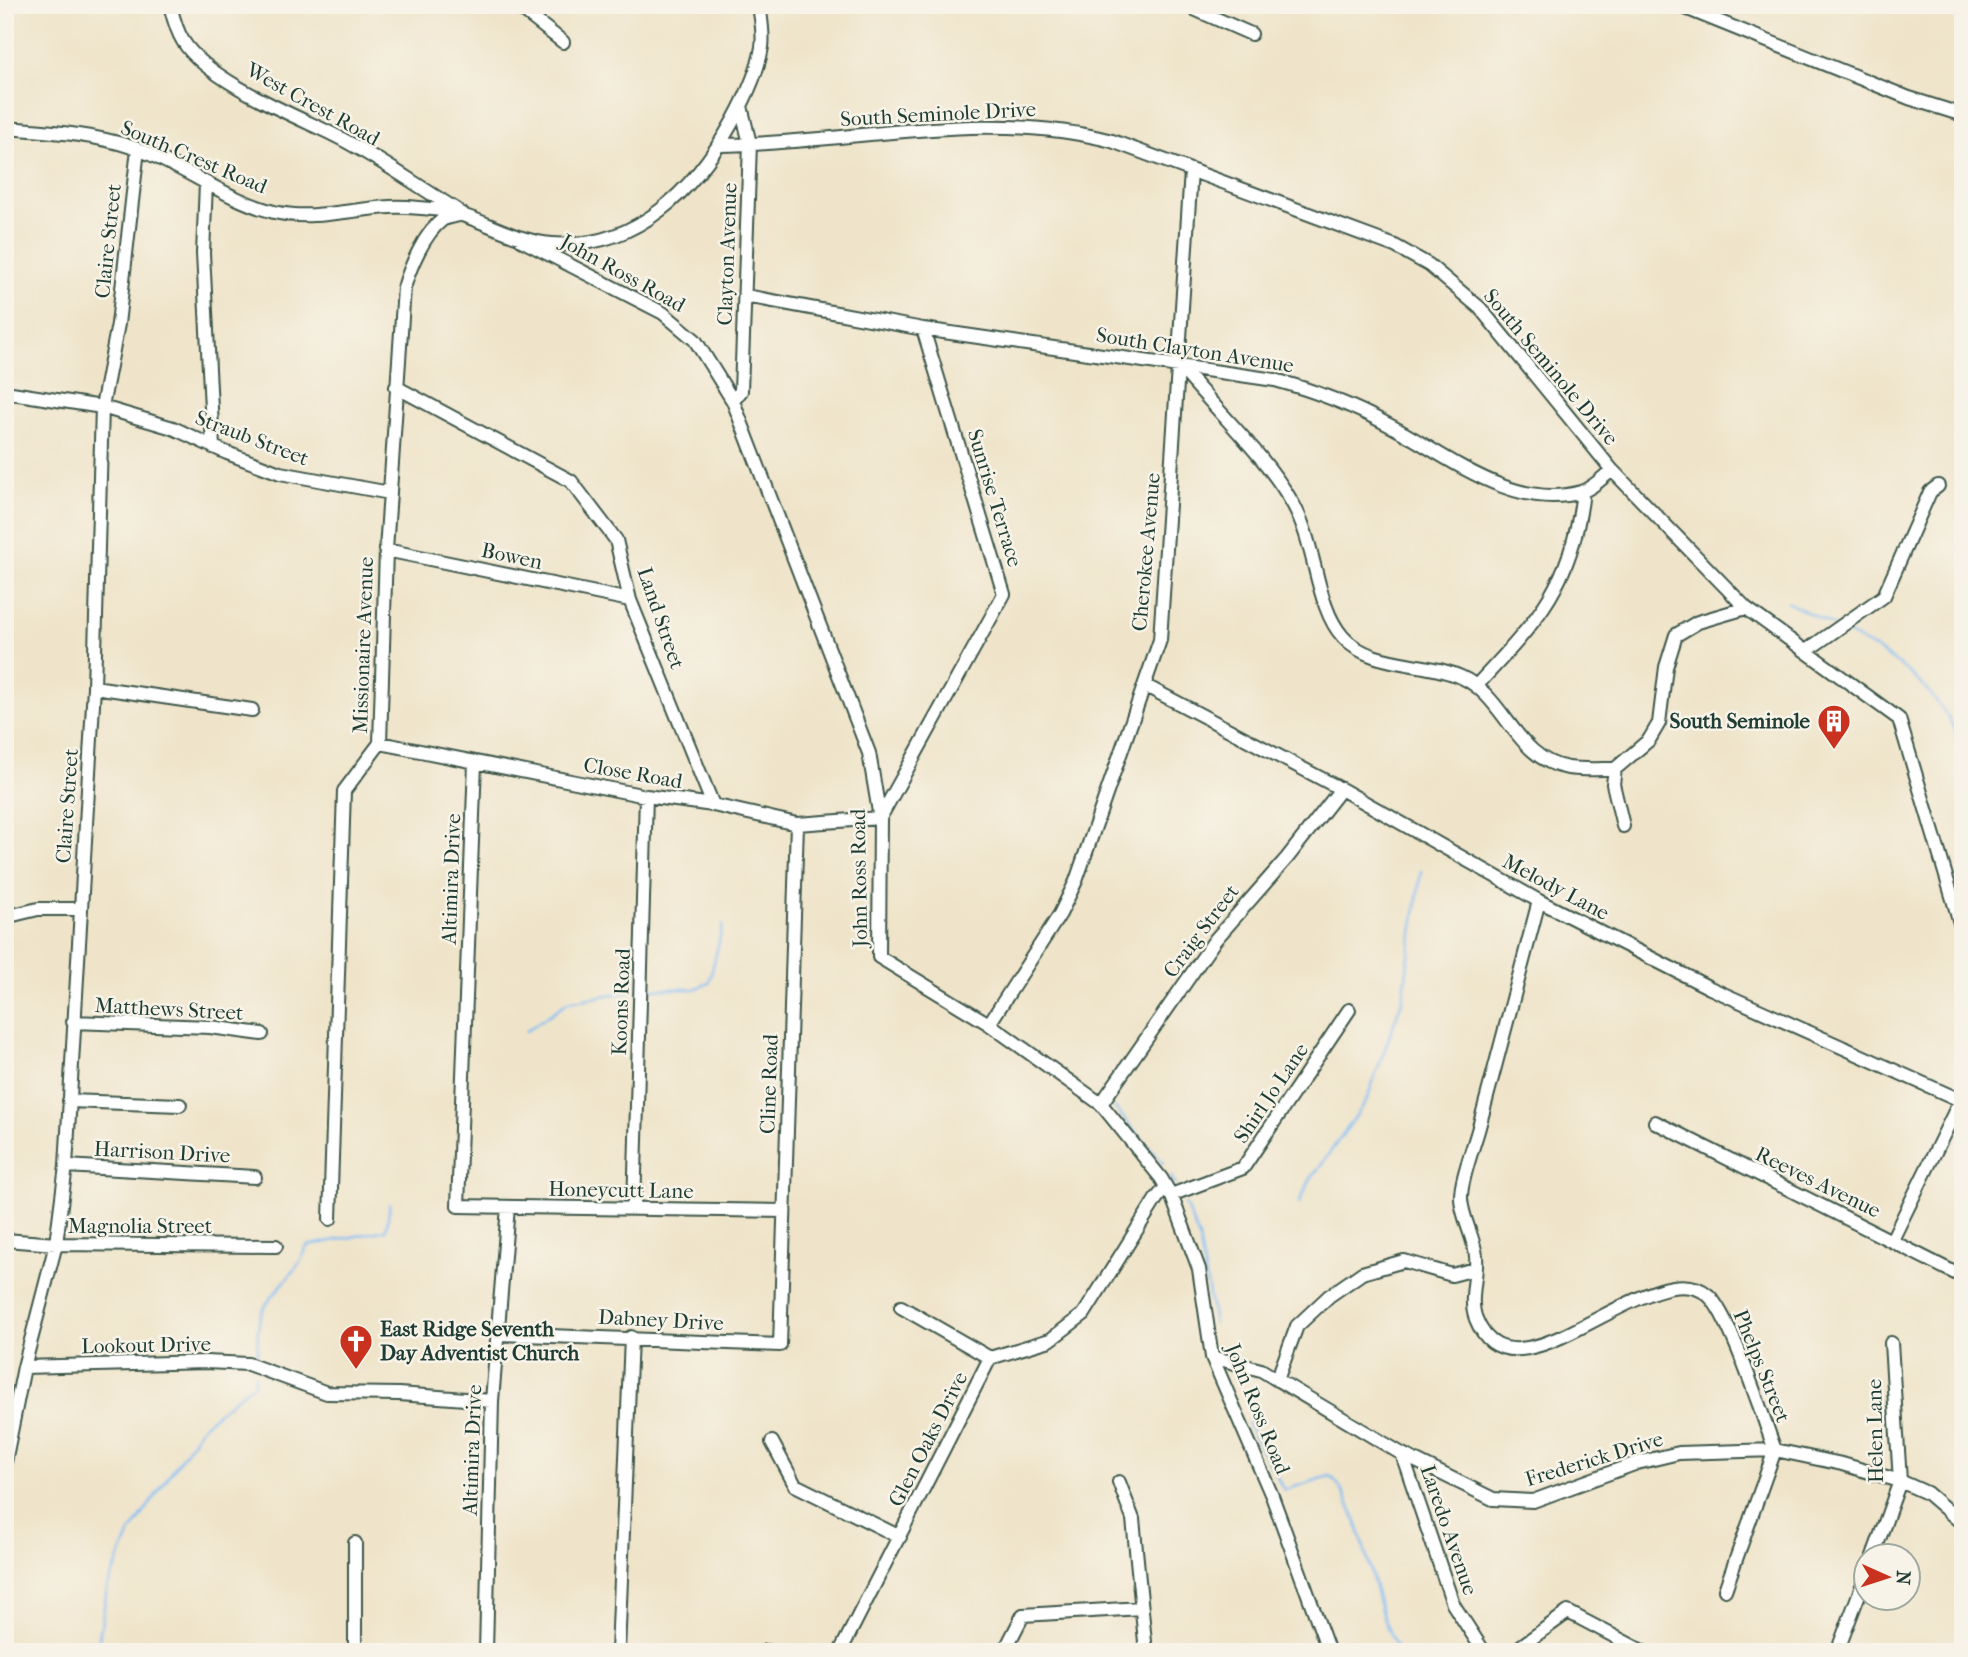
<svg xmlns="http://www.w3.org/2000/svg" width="1968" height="1657" viewBox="0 0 1968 1657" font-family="'IM FELL French Canon',serif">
<rect width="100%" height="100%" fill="#f7f3e8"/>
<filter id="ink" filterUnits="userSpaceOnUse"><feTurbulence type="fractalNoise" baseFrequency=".0143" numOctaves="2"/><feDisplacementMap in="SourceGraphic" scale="14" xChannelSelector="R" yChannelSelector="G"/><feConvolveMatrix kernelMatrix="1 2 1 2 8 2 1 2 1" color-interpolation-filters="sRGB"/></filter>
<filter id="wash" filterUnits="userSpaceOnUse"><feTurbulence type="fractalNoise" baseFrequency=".00686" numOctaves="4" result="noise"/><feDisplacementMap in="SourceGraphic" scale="28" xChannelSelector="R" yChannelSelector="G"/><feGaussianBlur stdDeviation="1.57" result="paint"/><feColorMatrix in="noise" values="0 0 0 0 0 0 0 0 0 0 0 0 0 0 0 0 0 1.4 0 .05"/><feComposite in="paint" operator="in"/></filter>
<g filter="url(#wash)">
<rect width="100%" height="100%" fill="#efe4c9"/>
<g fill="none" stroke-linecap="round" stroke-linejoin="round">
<!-- stream -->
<path stroke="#82bcf3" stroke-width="2.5" d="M1787 602 1834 626
M1843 631C1896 658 1940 689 1963 747
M648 989H694L709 983 723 925
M526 1031 568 1002 632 991
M1114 1107 1163 1163
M1171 1177 1176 1185
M1299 1203 1310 1180 1366 1102 1403 998 1421 871
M1185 1204 1199 1238 1214 1323
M257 1359C258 1344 256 1324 263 1310 276 1286 299 1273 307 1246L386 1230 390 1204
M1247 1423 1284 1490 1330 1476C1355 1494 1373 1585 1383 1617 1387 1629 1393 1640 1399 1652
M97 1652 107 1588 129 1535 204 1424 254 1383 255 1375"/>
</g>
</g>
<g filter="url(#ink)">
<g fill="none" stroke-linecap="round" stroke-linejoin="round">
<defs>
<path id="minor" d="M170 5C173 17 176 30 183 41 207 80 291 114 332 134 375 155 416 185 457 210
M516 5 563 42
M1185 5 1251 34
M1678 5 1909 98 1963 115
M5 128C48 131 95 134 135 148 183 165 224 199 274 212 313 221 351 209 390 207 404 206 418 208 432 209 475 212 509 241 552 244 637 250 695 189 733 121 745 99 758 73 762 47 764 34 761 19 759 5
M720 145C849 144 985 107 1112 141L1395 246 1429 265 1480 308 1612 470 1746 608 1899 719 1963 933
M206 184 203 253 213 447
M521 240 663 313 695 340 733 401 869 753 880 818 879 957 989 1024 1101 1104 1161 1178 1172 1197 1199 1269 1212 1357 1272 1496 1329 1652
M746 296 923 329 1275 380C1316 391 1352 405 1389 425 1445 454 1514 512 1581 492 1593 488 1602 478 1612 470
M1179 365C1216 411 1264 453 1293 504 1317 546 1315 606 1343 637 1370 668 1426 661 1461 677 1505 696 1516 760 1568 768 1583 770 1600 769 1615 769L1649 740 1659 723 1666 667 1676 635 1698 622 1746 608
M396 387 571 481 616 540 630 600 713 805
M5 392 102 407 173 428 227 453 280 473 390 493
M733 401 741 391 750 144 741 106
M386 550 630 600
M1806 651 1884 596 1930 492 1938 486
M1477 685C1538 620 1573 583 1583 491
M1146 686 1341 789 1539 901 1710 988 1960 1100
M94 687 252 710
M380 743 646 796 713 805 797 824 880 818 1004 594 923 329
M475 763 458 1206 784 1211
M1615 769 1613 784 1623 826
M1539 901C1519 977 1499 1052 1479 1127 1474 1146 1460 1181 1461 1199 1462 1218 1474 1237 1476 1256 1478 1276 1468 1299 1476 1319 1514 1415 1653 1247 1708 1295 1730 1314 1763 1418 1775 1450L1725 1590
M5 917 38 909H79
M73 1022 210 1027 262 1034
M989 1024 1060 914 1076 881 1160 640 1191 171
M69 1101 180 1105
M1101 1104 1215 940 1287 858 1341 789
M1655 1122 1963 1277
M66 1166 255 1177
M1171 1195 1243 1168 1349 1010
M634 1208 646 796
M330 1219 344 791 380 743 386 550 404 288C410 267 424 234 442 220 447 217 457 216 463 214
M5 1240 56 1244 276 1246
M1892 1240 1963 1095
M901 1307 990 1358
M497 1334 780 1345 797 824
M1212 1357 1261 1370 1402 1454 1493 1499 1533 1501 1637 1463 1679 1453 1775 1450 1842 1464 1900 1481 1927 1493 1963 1524
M24 1367 206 1362 248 1364 327 1393 399 1394 492 1401
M1277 1380 1297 1326 1329 1296 1362 1273 1404 1261 1452 1275 1475 1269
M772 1442 795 1485 900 1537
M1402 1454 1453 1604 1484 1652
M5 1462 24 1367 56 1244 66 1166 94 687 102 407 118 324 138 149
M1119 1482 1133 1519 1146 1652
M355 1543V1652
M1873 1556 1900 1481 1891 1343
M766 1651 767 1652
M486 1652 492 1401 508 1207
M618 1652 631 1337
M840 1652 990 1358 1050 1340 1084 1314 1156 1199 1166 1187
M1004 1652 1023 1615 1142 1608
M1513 1652 1568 1612 1644 1652
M1837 1652 1867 1573"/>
</defs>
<!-- minor casing -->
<use href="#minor" stroke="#3e564a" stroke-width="16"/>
<!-- minor -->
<use href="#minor" stroke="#fff" stroke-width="12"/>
</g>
</g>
<!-- icons -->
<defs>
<symbol id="building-pin" viewBox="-11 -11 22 30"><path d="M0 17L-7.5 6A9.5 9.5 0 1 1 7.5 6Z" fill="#c8321e" stroke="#f7f3e8"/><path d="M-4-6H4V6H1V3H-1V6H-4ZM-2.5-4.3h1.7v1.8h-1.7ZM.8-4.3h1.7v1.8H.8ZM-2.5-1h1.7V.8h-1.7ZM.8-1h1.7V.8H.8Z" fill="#fff"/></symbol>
<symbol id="church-pin" viewBox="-11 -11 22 30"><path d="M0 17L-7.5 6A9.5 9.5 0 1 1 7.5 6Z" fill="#c8321e" stroke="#f7f3e8"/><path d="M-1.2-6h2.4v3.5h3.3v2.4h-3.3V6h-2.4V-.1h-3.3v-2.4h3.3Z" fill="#fff"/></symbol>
</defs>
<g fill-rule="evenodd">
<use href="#building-pin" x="1815" y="702" width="38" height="52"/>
<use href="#church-pin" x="337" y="1322" width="38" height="52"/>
</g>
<g text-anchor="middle" stroke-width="5" stroke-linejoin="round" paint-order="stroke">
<!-- street labels -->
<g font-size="21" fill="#1f3d34" stroke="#f7f3e8">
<text transform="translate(313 104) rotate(29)" y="7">West Crest Road</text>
<text transform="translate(938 114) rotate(-3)" y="7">South Seminole Drive</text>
<text transform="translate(194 157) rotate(23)" y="7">South Crest Road</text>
<text transform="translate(108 241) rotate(-84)" y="7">Claire Street</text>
<text transform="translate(727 254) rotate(-88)" y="7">Clayton Avenue</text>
<text transform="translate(623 273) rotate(29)" y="7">John Ross Road</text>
<text transform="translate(1195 350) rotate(9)" y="7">South Clayton Avenue</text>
<text transform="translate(1551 367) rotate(50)" y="7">South Seminole Drive</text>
<text transform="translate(252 438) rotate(21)" y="7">Straub Street</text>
<text transform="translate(995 498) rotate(73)" y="7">Sunrise Terrace</text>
<text transform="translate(1146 552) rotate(-85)" y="7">Cherokee Avenue</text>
<text transform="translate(512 556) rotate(12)" y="7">Bowen</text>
<text transform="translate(661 618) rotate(71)" y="7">Land Street</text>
<text transform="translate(363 645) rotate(-88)" y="7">Missionaire Avenue</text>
<text transform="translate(633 773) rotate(10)" y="7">Close Road</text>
<text transform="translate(67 806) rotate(-86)" y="7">Claire Street</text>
<text transform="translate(859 878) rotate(-91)" y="7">John Ross Road</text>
<text transform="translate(451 879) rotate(-88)" y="7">Altimira Drive</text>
<text transform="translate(1556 887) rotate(28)" y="7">Melody Lane</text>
<text transform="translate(1201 931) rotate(-53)" y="7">Craig Street</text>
<text transform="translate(621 1002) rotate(-88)" y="7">Koons Road</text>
<text transform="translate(169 1009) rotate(3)" y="7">Matthews Street</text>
<text transform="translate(769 1084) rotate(-88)" y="7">Cline Road</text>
<text transform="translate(1271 1093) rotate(-56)" y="7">Shirl Jo Lane</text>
<text transform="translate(162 1152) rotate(3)" y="7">Harrison Drive</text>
<text transform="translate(1818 1182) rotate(26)" y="7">Reeves Avenue</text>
<text transform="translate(621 1190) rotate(1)" y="7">Honeycutt Lane</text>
<text x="140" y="1233">Magnolia Street</text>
<text transform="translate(661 1320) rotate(3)" y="7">Dabney Drive</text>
<text transform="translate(146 1345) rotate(-1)" y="7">Lookout Drive</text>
<text transform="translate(1762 1366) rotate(68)" y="7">Phelps Street</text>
<text transform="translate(1258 1409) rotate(68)" y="7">John Ross Road</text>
<text transform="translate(1875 1431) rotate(-91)" y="7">Helen Lane</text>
<text transform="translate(928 1439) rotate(-63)" y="7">Glen Oaks Drive</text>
<text transform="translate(472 1450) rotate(-88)" y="7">Altimira Drive</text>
<text transform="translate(1594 1459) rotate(-17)" y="7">Frederick Drive</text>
<text transform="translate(1449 1530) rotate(71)" y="7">Laredo Avenue</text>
</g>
<!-- poi labels -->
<g font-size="21" font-weight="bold" fill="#1f3d34" stroke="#f7f3e8" text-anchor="end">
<text x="1810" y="728">South Seminole</text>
<text x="380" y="1336" text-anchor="start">East Ridge Seventh<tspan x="380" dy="24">Day Adventist Church</tspan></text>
</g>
</g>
<!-- margin -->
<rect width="1968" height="1657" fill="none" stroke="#f7f3e8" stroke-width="28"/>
<!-- north arrow -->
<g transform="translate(1887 1577) rotate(93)"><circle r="33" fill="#f7f3e8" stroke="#a1aaa0" stroke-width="2"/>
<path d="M0-5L12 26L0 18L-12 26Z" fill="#c8321e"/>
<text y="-10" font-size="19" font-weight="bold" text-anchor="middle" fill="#1f3d34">N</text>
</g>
</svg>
